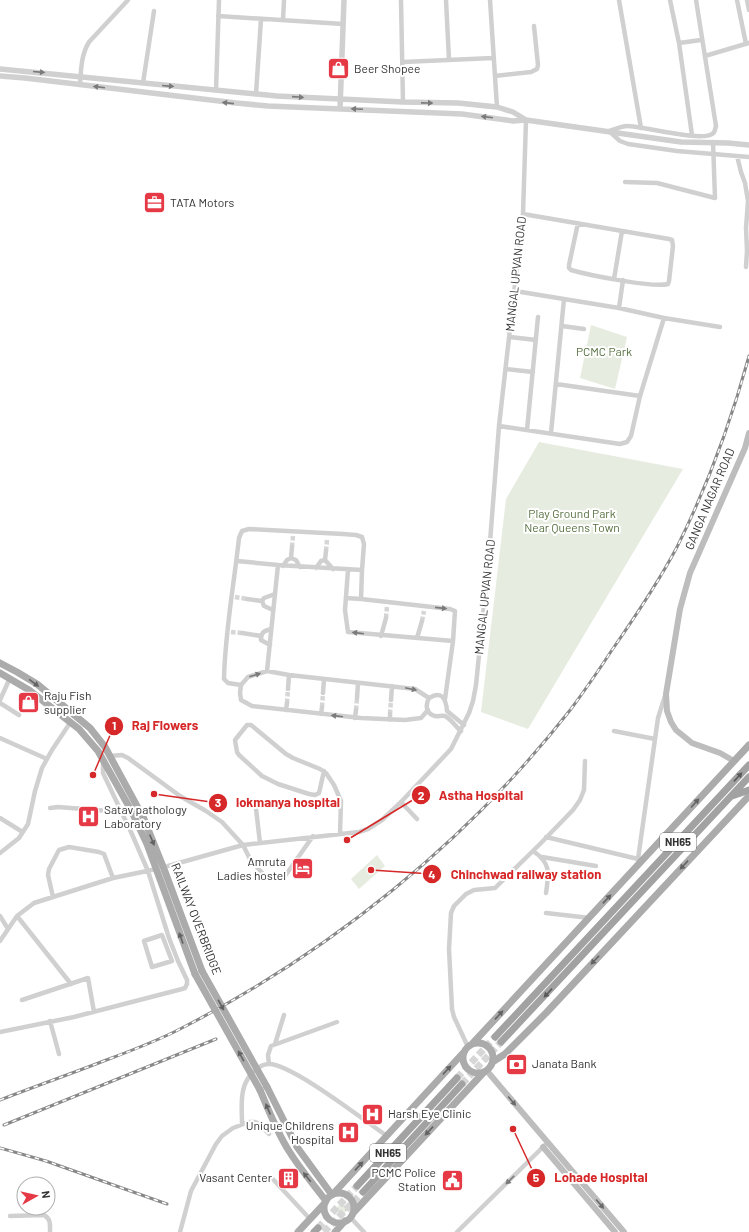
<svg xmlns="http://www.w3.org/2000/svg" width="749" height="1232" viewBox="0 0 749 1232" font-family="Barlow,sans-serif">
<defs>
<pattern id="grass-dots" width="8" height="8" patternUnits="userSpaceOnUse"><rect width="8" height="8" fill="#e6ecdf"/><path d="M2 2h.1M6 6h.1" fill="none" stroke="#c6cbc0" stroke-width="1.8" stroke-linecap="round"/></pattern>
</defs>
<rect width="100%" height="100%" fill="#fff"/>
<!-- grass -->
<path fill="url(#grass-dots)" d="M337 1209a5 5 0 1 1 10 0a5 5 0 1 1-10 0Z"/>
<!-- park -->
<path fill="#e6ecdf" d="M591 325 627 337 615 389 580 378Z
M539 442 683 469 528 729 481 712 506 499Z
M377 855 385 866 359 889 351 879Z"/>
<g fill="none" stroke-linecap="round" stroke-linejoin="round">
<!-- minor-tunnel -->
<path stroke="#d6d6d6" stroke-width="4.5" stroke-dasharray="4.5 2" stroke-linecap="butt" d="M292 547 293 536
M326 551 327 540
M235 597 247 599
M386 618 387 606
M422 621 424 611
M231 632 242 633
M287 703 288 689
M322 707 323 693
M356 710 357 698
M390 714 391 700"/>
<!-- trunk-tunnel -->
<path stroke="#d6d6d6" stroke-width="7" stroke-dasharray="7 3.5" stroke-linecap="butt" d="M457 1078 495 1037
M462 1084 501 1042
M318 1228 357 1186
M324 1232 363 1192"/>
<!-- minor -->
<path stroke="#d0d0d0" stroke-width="4.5" d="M401 0 403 102
M446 0 449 60
M490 0 497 107
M619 0 641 128
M670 0 679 43 692 135
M696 0 716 126C715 129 715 133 712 134 701 142 642 126 627 126 621 126 614 130 609 131L620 141 628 144 677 151 749 157
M737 0 746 44
M747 0 749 10
M218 16 343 24
M283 20 284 0
M679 43 701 40
M705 56 749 43
M403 62 493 58
M495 76 531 72 537 69 538 65 534 26
M143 83 154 11
M80 85C81 70 81 55 89 42L128 0
M216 90 219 0
M256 94 261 19
M737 156 741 172 745 183 748 201 746 228 747 251 746 267
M625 182 657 183 715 198 713 142
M523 214 669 239 672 240 673 246 669 281 668 284C653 288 588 275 571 270L569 268V265L578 223
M614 279 622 231
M515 291 619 308 664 318 720 327
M619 308 623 280
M562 326 584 329
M510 337 536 340
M506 369 533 372
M556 384 640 396
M499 426 620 444 627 442 631 436 640 396 664 318
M527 430 538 317
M551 433 564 299
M291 558 292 547
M325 560 326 551
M237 561 278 565 362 570
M283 566 287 560 291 558 296 560 300 567
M316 568 321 561 325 560 333 569
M348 570 345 610 348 632 453 641
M346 598 361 599
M247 599 262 601
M273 610 264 606 262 601 264 598 275 594
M242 633 261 636
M381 636 386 618
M417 638 422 621
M270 645 261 640C261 632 264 631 271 629
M267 671 278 565
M241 685 228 683 224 679C225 631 234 585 239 538L242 531 249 529 343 534 356 535 362 537 364 544 362 570 361 599 450 609 455 611 453 641 445 699
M288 689 289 675
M323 693 324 679
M357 698 358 683
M0 700 10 678
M391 700 392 686
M0 703 19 715
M286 710 287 703
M428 710 421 718 405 720 361 718 252 706 241 700 240 693 241 685 248 677 267 671 289 675 415 689 429 698
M321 714 322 707
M355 718 356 710
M390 720V714
M461 731C456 727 451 719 445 716 441 715 438 717 435 716 426 714 425 705 429 698 442 690 446 699 447 711L464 725
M614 731 655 739
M0 738 47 759
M110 756 122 755 128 758 180 796 206 811 222 822 243 845 250 859 263 874
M324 771 319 793 315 795 309 794 278 784 262 776 239 755 237 752 235 740 247 725H251L286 754 293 758 320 769 326 773 334 785 341 801 340 834
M255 800 260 843
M401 802 417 819
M50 808 58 807 122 812
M0 818 21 831
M546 837 638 859
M533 851C551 863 549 873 546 893
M0 853 19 838 28 824 35 791 42 768 52 750 70 723
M542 857 596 866
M639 863 638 859 658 718 665 696
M168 866 243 845 359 832 368 829 382 820 401 802 451 749 469 713 473 701 476 685 489 555 499 426 523 214 526 120
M283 879 313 836
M53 897 48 875 49 869 59 850 69 847 99 852 104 854 113 878
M546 913 590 918
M0 916 8 929
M17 916 71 984
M162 935 172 961 152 967 144 941Z
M0 941 17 916 34 903 113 878 152 870
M22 1000 88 978 94 1012
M50 1021 59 1054
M0 1032 74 1017 182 989 185 988 187 984V980L178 961 169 938 148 871 131 832 103 773V762
M275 1044 284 1015
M468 1047 454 1017 452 1009 449 949 451 913 454 906 466 894 474 890 495 888 540 844 573 810 580 800 584 790 585 761
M269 1064 268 1055 271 1046 337 1022
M242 1124C242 1111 240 1094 246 1082 250 1073 260 1064 269 1064 292 1064 365 1121 387 1136
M271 1177 310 1219
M10 1216 44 1215C51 1219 50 1224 50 1232
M350 1217 364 1232
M180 1232 191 1191 216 1144 222 1136 233 1128 249 1122H255L259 1124 269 1134
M457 1232 545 1145"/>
<!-- tertiary -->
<path stroke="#d0d0d0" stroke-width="5.5" d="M0 69 277 96 403 102 458 103 497 107 513 112 526 120
M0 76 25 78 236 103 268 106 462 114 513 121 526 120 681 142 728 143 749 145
M340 109 344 0"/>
<!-- secondary -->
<path stroke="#bdbdbd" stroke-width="6" d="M734 761 720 753 692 743 676 730 671 722 667 711 666 694 680 609 690 573 745 448 749 433
M487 1071 624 1232
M543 1147 615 1232"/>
<!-- primary -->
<path stroke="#ababab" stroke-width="7" d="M0 663 17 672 37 684 90 728 105 747 144 819 164 869 202 971
M0 673 29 690 79 729 98 751 132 812 147 844 195 974
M463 1058a15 15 0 1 1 30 0a15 15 0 1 1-30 0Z
M473 1043 749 745
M494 1061 505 1054 546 1013 749 796
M267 1087 297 1147 332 1195
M260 1090C269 1111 277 1132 289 1151 300 1169 314 1185 326 1201
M324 1208a15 15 0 1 1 30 0a15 15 0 1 1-30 0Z
M333 1194 464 1052
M353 1213 484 1072
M298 1232 325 1203
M335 1232 345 1221"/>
<!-- trunk -->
<path stroke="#a2a2a2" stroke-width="7" d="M732 796 749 790
M495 1037 749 765
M501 1042 749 777
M357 1186 457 1078
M363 1192 462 1084
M314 1232 318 1228"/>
<defs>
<path id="rail" d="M0 1100C36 1086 73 1073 109 1059 133 1050 157 1041 180 1029 330 952 467 842 571 709 585 690 599 670 612 650 635 617 658 583 677 547 707 487 731 422 749 356
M4 1125 216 1039
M0 1148 46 1161 167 1204"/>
</defs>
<!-- rail casing -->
<use href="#rail" stroke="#888" stroke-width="3"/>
<!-- rail -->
<use href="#rail" stroke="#fff" stroke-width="1.5" stroke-dasharray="4.5" stroke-linecap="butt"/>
<!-- primary-bridge -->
<path stroke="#ababab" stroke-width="7" d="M202 971 267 1087
M195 974 260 1090"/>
</g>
<!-- one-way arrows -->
<defs><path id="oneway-solid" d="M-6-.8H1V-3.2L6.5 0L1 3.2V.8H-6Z"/></defs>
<g fill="#7a7a7a">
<use href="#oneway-solid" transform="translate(39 72) rotate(5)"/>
<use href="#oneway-solid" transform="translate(168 86) rotate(5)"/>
<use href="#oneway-solid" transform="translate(99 87) rotate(-173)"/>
<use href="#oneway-solid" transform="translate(298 97) rotate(4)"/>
<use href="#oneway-solid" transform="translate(228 103) rotate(-174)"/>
<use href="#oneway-solid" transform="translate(427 103) rotate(1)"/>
<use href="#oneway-solid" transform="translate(357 109) rotate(-178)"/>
<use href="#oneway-solid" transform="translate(487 117) rotate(-173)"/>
<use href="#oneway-solid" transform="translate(441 608) rotate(6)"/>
<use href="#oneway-solid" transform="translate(358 633) rotate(-173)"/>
<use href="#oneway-solid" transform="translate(255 675) rotate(-18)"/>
<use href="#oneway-solid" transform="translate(411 689) rotate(12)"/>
<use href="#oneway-solid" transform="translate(337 716) rotate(-173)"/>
<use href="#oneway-solid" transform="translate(510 1180) rotate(135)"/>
</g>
<g fill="#636363">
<use href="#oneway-solid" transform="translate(34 683) rotate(36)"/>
<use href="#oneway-solid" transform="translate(695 803) rotate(-48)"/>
<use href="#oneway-solid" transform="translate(152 840) rotate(67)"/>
<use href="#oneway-solid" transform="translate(684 865) rotate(133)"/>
<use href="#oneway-solid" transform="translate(607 899) rotate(-47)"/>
<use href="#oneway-solid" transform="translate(181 938) rotate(-110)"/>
<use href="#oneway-solid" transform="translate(595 960) rotate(134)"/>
<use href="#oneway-solid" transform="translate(221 1005) rotate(61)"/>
<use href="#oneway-solid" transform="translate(499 1015) rotate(-47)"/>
<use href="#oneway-solid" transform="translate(241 1056) rotate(-119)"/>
<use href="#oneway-solid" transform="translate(447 1070) rotate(-47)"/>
<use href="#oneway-solid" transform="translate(268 1109) rotate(-113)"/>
<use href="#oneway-solid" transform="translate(429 1131) rotate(133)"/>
<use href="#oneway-solid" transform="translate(359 1166) rotate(-47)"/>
<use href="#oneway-solid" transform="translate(307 1177) rotate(-129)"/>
</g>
<g fill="#5a5a5a">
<use href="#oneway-solid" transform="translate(738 777) rotate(-47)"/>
<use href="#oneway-solid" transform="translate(548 993) rotate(133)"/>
</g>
<g fill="#6a6a6a">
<use href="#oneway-solid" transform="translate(512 1101) rotate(50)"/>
<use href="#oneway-solid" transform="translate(600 1204) rotate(50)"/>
</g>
<!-- icons -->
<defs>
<symbol id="shop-square" viewBox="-11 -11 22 22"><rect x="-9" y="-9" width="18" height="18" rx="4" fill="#e63946" stroke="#fff"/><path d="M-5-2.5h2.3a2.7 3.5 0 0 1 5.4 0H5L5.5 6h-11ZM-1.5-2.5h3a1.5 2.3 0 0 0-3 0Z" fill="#fff"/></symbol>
<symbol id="office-square" viewBox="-11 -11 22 22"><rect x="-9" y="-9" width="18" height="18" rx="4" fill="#e63946" stroke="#fff"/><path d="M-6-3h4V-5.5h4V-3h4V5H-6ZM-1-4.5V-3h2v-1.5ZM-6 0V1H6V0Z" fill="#fff"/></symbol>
<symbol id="hospital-square" viewBox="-11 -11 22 22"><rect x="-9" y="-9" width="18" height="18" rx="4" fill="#e63946" stroke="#fff"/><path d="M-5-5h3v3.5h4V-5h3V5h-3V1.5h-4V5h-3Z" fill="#fff"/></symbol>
<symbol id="hotel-square" viewBox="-11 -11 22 22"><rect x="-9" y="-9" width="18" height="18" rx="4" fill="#e63946" stroke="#fff"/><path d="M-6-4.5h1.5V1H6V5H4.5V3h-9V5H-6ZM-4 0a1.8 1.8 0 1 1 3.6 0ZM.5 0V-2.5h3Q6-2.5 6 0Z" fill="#fff"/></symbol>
<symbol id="bank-square" viewBox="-11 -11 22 22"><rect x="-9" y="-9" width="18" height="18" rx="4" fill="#e63946" stroke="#fff"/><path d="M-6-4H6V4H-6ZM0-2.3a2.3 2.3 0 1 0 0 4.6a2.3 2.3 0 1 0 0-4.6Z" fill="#fff"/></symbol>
<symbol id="building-square" viewBox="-11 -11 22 22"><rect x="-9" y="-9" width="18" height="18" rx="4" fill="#e63946" stroke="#fff"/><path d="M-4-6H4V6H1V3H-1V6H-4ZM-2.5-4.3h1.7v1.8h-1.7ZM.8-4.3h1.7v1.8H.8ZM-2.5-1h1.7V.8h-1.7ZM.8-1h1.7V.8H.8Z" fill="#fff"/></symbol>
<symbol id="civic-square" viewBox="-11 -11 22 22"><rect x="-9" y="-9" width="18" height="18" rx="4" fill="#e63946" stroke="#fff"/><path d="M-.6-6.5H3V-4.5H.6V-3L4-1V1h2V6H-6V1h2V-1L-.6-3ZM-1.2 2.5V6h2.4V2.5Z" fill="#fff"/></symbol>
</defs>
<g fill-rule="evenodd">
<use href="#shop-square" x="326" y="56" width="25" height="25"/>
<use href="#office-square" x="142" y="190" width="25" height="25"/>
<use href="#shop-square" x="16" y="690" width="25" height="25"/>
<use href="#hospital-square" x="76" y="804" width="25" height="25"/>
<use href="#hotel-square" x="290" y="856" width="25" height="25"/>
<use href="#bank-square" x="504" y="1052" width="25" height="25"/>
<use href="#hospital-square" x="360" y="1102" width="25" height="25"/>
<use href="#hospital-square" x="336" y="1120" width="25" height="25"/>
<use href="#building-square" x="276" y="1166" width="25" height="25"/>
<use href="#civic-square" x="440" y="1168" width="25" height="25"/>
</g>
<g text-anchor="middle" stroke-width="4" stroke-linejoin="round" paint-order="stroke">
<!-- shield labels -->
<g fill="#fff" stroke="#707070" stroke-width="1">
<rect x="660" y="833" width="36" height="18" rx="3"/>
<rect x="370" y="1144" width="36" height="18" rx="3"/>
</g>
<g font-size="11" font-weight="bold" fill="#333">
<text x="678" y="846">NH65</text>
<text x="388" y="1157">NH65</text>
</g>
<!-- poi labels -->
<g font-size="12" fill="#333" stroke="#fff" text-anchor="start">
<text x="354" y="73">Beer Shopee</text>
<text x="170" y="207">TATA Motors</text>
<text x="44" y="700">Raju Fish<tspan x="44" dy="14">supplier</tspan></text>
<text x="104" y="814">Satav pathology<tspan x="104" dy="14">Laboratory</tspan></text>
<text x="286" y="866" text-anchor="end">Amruta<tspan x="286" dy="14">Ladies hostel</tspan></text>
<text x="532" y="1068">Janata Bank</text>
<text x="388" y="1118">Harsh Eye Clinic</text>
<text x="334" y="1130" text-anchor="end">Unique Childrens<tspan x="334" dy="14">Hospital</tspan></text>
<text x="436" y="1177" text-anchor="end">PCMC Police<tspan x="436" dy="14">Station</tspan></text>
<text x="272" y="1182" text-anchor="end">Vasant Center</text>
</g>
<!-- street labels -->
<g font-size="12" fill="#333" stroke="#fff">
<text transform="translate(516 274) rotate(-84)" y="4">MANGAL UPVAN ROAD</text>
<text transform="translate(710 499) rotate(-67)" y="4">GANGA NAGAR ROAD</text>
<text transform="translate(485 597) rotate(-84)" y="4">MANGAL UPVAN ROAD</text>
<text transform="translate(196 919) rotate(69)" y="4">RAILWAY OVERBRIDGE</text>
</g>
<!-- park labels -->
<g font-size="12" fill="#56703f" stroke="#fff">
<text x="604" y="356">PCMC Park</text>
<text x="572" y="518">Play Ground Park<tspan x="572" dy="14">Near Queens Town</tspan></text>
</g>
</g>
<!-- callouts -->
<path fill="none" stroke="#d62828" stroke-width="1.5" d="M93 775L114 726M347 840L421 795M154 794L218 803M371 870L432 874M513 1129L536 1178"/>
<g fill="#d62828" stroke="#fff" stroke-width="1.5">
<circle cx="93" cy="775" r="4"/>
<circle cx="347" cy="840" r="4"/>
<circle cx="154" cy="794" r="4"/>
<circle cx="371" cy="870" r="4"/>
<circle cx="513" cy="1129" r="4"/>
<circle cx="114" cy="726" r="10"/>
<circle cx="421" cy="795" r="10"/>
<circle cx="218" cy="803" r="10"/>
<circle cx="432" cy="874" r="10"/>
<circle cx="536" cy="1178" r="10"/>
</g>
<g font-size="12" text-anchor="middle" font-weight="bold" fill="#fff">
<text x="114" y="730">1</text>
<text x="421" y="800">2</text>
<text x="218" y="807">3</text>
<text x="432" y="879">4</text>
<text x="536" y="1182">5</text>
</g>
<g font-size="13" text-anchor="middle" font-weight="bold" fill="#d62828" stroke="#fff" stroke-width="4" stroke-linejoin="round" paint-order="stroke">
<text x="165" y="730">Raj Flowers</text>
<text x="481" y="800">Astha Hospital</text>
<text x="288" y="807">lokmanya hospital</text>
<text x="526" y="879">Chinchwad railway station</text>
<text x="601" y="1182">Lohade Hospital</text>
</g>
<!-- north arrow -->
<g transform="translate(36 1196) rotate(82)"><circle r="19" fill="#ffffff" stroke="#adadad"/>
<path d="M0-3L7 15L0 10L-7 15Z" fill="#e63946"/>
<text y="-6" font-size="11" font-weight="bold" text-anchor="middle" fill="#333333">N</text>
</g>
</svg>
